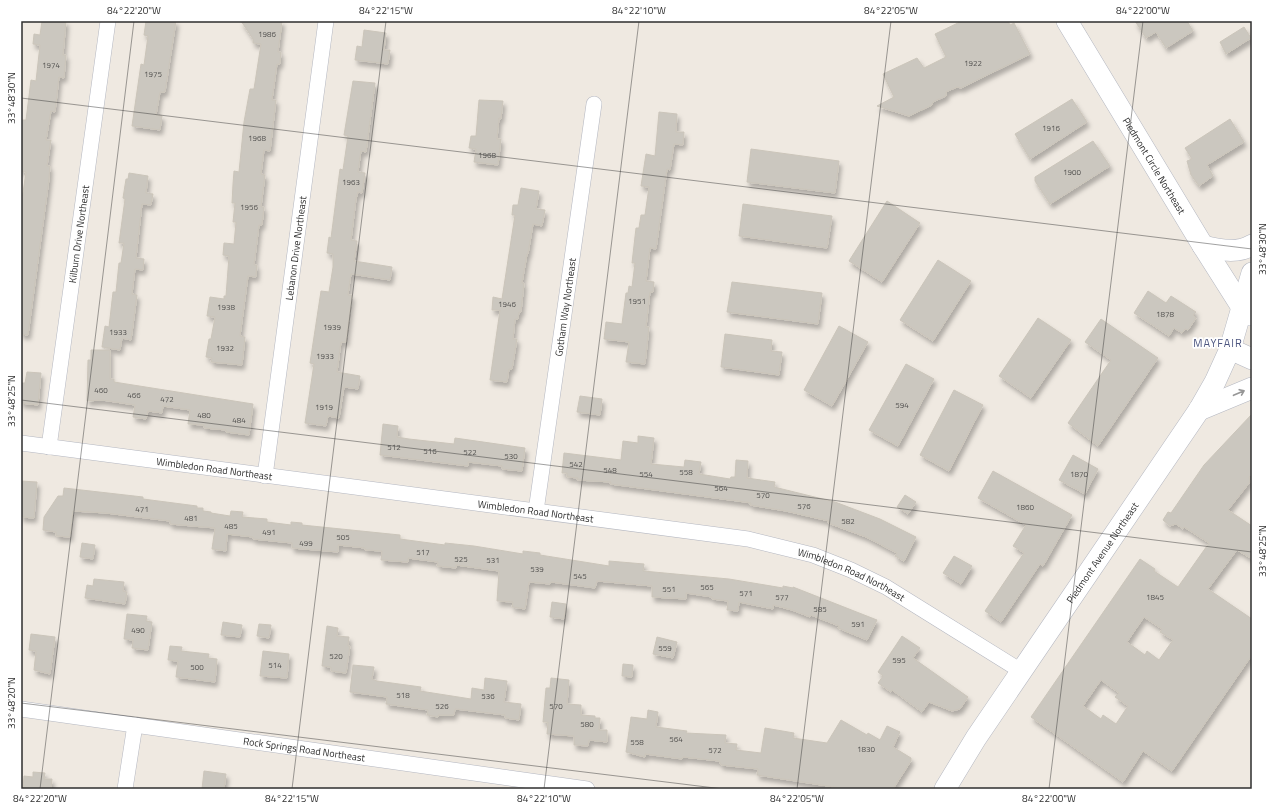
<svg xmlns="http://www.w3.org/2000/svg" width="1273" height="810" viewBox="0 0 1273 810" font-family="'Titillium Web',sans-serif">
<defs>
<filter id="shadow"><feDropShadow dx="2.5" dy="4.5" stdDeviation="2" flood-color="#0004"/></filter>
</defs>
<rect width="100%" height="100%" fill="#efe9e1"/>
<!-- building -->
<path fill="#cbc7bf" stroke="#cbc5ba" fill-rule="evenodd" filter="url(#shadow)" d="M42 21H66L63 55H66L64 78 59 77 55 112 51 111 46 140H51L47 166H50L49 179 28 335 21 334V206L26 172 21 171V120H26L31 80 36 81 40 45 33 44 34 34 40 35Z
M146 21H176L165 92H160L156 115 162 116 160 130 132 126 141 64 144 65 148 36 144 35Z
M241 21H282L278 52H281L280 64H277L272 100H276L270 151 264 150 261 174 265 175 261 207H264L262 225H259L254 265H257L256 277 248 276 240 336 245 337 242 365 211 362 212 358 206 357 209 339H211L215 317 207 316 210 297 224 299V296H226L229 256 223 255 224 243 234 244 236 222H233L235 203H232L233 184 234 171 239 172 244 122 250 89H254L261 44 253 43V39Z
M962 21H1008L1010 25 1014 23 1030 54 961 88 957 87 946 92V96L933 102 932 105 909 116 877 106 894 97 883 74 917 58 924 68 946 57 935 34Z
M1135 21H1187L1193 31 1166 48 1156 32 1146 38Z
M1244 27 1251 38 1226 54 1220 42Z
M364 30 386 33 384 50H390L388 64 355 60 357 46 362 47Z
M353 81 375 83 366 152 361 151 358 172 365 173 362 193 358 192 356 199 351 240 357 241 354 261 392 267 390 280 351 274 348 295H352L346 342H341L337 372 360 376 358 389 344 387 339 418 328 416 326 426 305 423 314 364 310 363 321 291 329 292 333 267V254L327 253 329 237 331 238 340 169 343 170 348 136 344 135Z
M1072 99 1087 122 1030 159 1015 134Z
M479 100 503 101 501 119 499 118 497 139H501L498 165 474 162 476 149 469 148 471 136H476Z
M659 112 677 114 676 132H684L683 145 674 144 670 170 667 169 656 249 650 248 646 281 654 282 653 292H650L646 327H649L645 364 626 362 629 342 604 339 606 322 622 324 626 293H628L629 286 632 287 635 263H632L636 228H639L641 215H645L649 187 641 186 646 154 655 156Z
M1230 119 1244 142 1207 165 1213 176 1199 186 1191 175 1187 161 1192 159 1185 148Z
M1093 141 1110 166 1050 204 1035 181V177Z
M751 149 839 161 835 193 747 182Z
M129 173 148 176 146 193 153 194 151 205 142 204 136 258 144 259 143 270 135 269 132 294 137 295 131 340 122 338 120 350 102 347 105 326 109 327 113 292H116L119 263H121L124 243H119L125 199 123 198 126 179H128Z
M521 188 539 191 536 209 545 210 542 226 533 224 528 254H527L522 283H524L521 312H519L518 319H515L513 339H517L512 369H509L507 382 490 380 500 310H492L493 297 502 299 515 215H512L513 205H518Z
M887 201 920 223 882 282 849 261Z
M743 204 832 216 827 248 739 236Z
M938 260 971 281 933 341 900 320Z
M732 282 822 293 818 324 727 312Z
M1148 291 1166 303 1171 296 1196 312 1193 315 1196 318 1188 330 1185 329 1182 333 1174 328 1169 336 1134 313Z
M1038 318 1071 340 1031 398 999 376Z
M1101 319 1158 358 1098 446 1068 423 1111 360 1085 342Z
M839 326 868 342 832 406 804 390Z
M725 334 772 340 771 351 782 352 779 375 721 367Z
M91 350H110V379H114V382L253 404 249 435 226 432V430L204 428V425L188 424 190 410 163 406 162 413 148 411 146 419 133 417 135 405 102 400 87 401 88 360H91Z
M906 364 934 379 898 446 869 430Z
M27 372 41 373 38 405 21 403V383H25Z
M954 390 983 405 949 471 920 455Z
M580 396 602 399 600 415 577 412Z
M1252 414V474L1249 477 1250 482 1228 510 1252 526V559L1237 550 1208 589 1252 619V655L1172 771 1143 751 1123 782 1031 717 1140 559 1155 569 1154 571 1178 587 1209 543 1184 527 1183 529 1176 524 1170 526 1163 520 1168 512 1171 513 1204 465ZM1144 617 1162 629 1160 632 1173 640 1159 660 1147 651 1145 655 1127 642ZM1101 680 1119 693 1115 697 1128 706 1116 724 1103 715 1101 719 1083 706Z
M383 424 398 426 397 437 409 439 454 444 455 438 525 448 522 471 502 469V466L468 462V466L380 455Z
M638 436 654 438 651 464 684 467 685 460 701 462 699 474 730 479 731 477H735L736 460 748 461 747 478 775 482 774 487 835 502 880 519 916 537 904 561 895 556 897 553 866 537 828 523 829 521 786 511 750 505 751 503 745 502 610 484 611 482 577 480 578 478 567 477V473H562L564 453 621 460 623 441 638 443Z
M1073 455 1098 469 1085 494 1059 480Z
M993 471 1072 515 1043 566 1040 564 1001 622 985 611 1024 553 1013 546 1026 525 978 498Z
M21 481 37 482 34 518 21 517Z
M64 488 143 497V499L197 506V508H203V511L211 512V513L230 516 231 511 243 512 242 517 267 519V522L291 525V522L302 523V525L400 535V539L445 545V543L474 546 523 554V551L540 553V555L609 566V561L644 564 643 571 729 579 783 588V586L793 588V587L877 620 867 640 838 628 839 626 811 615 810 617 792 610 773 605V609L739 602 738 611 727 610 728 601 712 599V597L686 593V599L652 597V586L597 581 595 588 551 582 550 584 529 582 525 609 512 607 513 602 497 601 499 571 456 565V568L437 566 438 562 408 558V562L381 560 382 551 365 550V548L338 545V552L292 548V543L253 539V537L227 534 226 551 212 549 215 528 170 524V521L106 513 73 511 70 537 56 536V532L43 530 44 517 58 496H63Z
M905 495 916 502 908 514 897 507Z
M82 543 95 545 93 559 80 557Z
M954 556 972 566 961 584 943 573Z
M94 579 124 582 123 591 127 592 125 604 85 598 87 585 93 586Z
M552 602 566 604 564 619 550 617Z
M127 614 147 616 146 621 152 622 148 650 132 648 133 640 124 639Z
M223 622 242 625 240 637 221 635Z
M259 624 271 625 269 638 257 636Z
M327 626 338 628 337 636 349 637 348 646H350L346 673 331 671V667L322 666Z
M31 634 55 637 50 674 34 670 36 651 29 650Z
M902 636 920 648 913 658 968 697 960 709 952 711 929 702 922 712 892 690 891 692 878 683 883 676 878 672Z
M657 637 677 642 673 658 653 654Z
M170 646 182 647 181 651 209 654 208 658 217 659 215 682 176 677 178 661 168 660Z
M263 651 289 654 287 678 260 676Z
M623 664 633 665 632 677 622 676Z
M353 665 374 667 372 679 377 681 421 687 420 691 471 699 472 688 484 690 485 678 507 681 504 702 521 704 519 720 505 718V715L455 709 454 715H438V717L427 715 428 710 386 704 387 697 350 692Z
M551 678 569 680 567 704 581 705V715L595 716V718H600L599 730H607V742L589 740 588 746 574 745V736L547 734 548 722H543L546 688H550Z
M648 710 658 712 656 727 687 731 686 733 726 735 725 743 737 744 736 750 761 753 765 728 794 733 793 738 827 743 841 720 867 735 868 733 880 740 887 726 900 732 893 747 911 758V761L893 789H847L757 775 758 769 721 765 719 761 683 757 682 759 645 754V757L626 752 631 717 647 719Z
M204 771 226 774 224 789H202Z
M33 772 45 773 44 779H52L51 789H23L24 776 33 777Z"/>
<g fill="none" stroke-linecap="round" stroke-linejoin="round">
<defs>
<g id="street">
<path id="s1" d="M21 443 748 539 813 555 851 570 886 587 1021 671"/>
<path id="s2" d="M49 447 108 21"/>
<path id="s3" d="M265 476 326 21"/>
<path id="s4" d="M536 511 594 104"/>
<path id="s5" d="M21 709 587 789"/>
<path d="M125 789 135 725"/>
</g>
<g id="secondary">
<path id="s6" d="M1067 21 1203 246 1243 309 1250 315"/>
<path d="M1203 246C1218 250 1238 254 1252 245"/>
<path d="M1230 349 1252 359"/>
<path d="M1199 410 1252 388"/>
<path id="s7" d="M945 789 976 738 1199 410 1215 382 1230 349 1252 273"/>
</g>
</defs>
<!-- street casing -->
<use href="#street" stroke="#b4b7c1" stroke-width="16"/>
<!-- secondary casing -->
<use href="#secondary" stroke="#b4b7c1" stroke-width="22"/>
<!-- street -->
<use href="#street" stroke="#fff" stroke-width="15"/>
<!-- secondary -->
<use href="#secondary" stroke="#fff" stroke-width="21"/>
</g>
<!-- one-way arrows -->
<defs><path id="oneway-shaft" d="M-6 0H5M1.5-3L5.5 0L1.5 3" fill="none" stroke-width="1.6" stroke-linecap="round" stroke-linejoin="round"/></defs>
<use stroke="#969696" href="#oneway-shaft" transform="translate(1239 393) rotate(-23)"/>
<!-- ticks -->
<path fill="none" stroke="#2e2e2e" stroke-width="1" stroke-opacity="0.45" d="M21 98 1252 249M21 400 1252 552M21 703 723 789M40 789 134 21M292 789 386 21M544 789 639 21M797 789 891 21M1049 789 1143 21"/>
<g text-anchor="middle" stroke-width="3.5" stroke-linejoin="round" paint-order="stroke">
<!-- number labels -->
<g font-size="8" fill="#555452">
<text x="267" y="37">1986</text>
<text x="973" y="66">1922</text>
<text x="51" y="68">1974</text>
<text x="153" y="77">1975</text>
<text x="1051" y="131">1916</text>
<text x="257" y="141">1968</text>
<text x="487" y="158">1968</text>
<text x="1072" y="175">1900</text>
<text x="351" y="185">1963</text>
<text x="249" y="210">1956</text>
<text x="637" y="304">1951</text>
<text x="507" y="307">1946</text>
<text x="226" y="310">1938</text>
<text x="1165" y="317">1878</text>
<text x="332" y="330">1939</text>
<text x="118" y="335">1933</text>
<text x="225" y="351">1932</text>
<text x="325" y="359">1933</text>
<text x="101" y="393">460</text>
<text x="134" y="398">466</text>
<text x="167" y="402">472</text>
<text x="902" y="408">594</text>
<text x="324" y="410">1919</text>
<text x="204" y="418">480</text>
<text x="239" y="423">484</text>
<text x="394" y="450">512</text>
<text x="430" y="454">516</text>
<text x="470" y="455">522</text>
<text x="511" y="459">530</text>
<text x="576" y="467">542</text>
<text x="610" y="473">548</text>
<text x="686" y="475">558</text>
<text x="646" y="477">554</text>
<text x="1079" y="477">1870</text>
<text x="721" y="491">564</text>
<text x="763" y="498">570</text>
<text x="804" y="509">576</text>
<text x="1025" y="510">1860</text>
<text x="142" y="512">471</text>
<text x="191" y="521">481</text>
<text x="848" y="524">582</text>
<text x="231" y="529">485</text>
<text x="269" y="535">491</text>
<text x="343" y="540">505</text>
<text x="306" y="546">499</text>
<text x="423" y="555">517</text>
<text x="461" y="562">525</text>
<text x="493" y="563">531</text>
<text x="537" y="572">539</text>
<text x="580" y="579">545</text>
<text x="707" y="590">565</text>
<text x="669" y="592">551</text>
<text x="746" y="596">571</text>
<text x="782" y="600">577</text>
<text x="1155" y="600">1845</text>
<text x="820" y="612">585</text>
<text x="858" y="627">591</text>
<text x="138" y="633">490</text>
<text x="665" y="651">559</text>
<text x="336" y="659">520</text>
<text x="899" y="663">595</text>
<text x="275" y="668">514</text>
<text x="197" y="670">500</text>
<text x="403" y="698">518</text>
<text x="488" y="699">536</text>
<text x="442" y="709">526</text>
<text x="556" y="709">570</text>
<text x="587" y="727">580</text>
<text x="676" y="742">564</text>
<text x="637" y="745">558</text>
<text x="866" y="752">1830</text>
<text x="715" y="753">572</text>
</g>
<!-- street labels -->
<g font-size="10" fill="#2e2e2e" stroke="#fff">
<text dy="4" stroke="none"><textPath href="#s6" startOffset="169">Piedmont Circle Northeast</textPath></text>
<text dy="4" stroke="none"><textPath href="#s2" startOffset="215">Kilburn Drive Northeast</textPath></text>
<text dy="4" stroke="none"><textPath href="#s3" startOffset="230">Lebanon Drive Northeast</textPath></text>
<text dy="4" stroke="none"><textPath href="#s4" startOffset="206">Gotham Way Northeast</textPath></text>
<text dy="4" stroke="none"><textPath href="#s1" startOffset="195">Wimbledon Road Northeast</textPath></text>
<text dy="4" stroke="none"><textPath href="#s1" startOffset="519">Wimbledon Road Northeast</textPath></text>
<text dy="4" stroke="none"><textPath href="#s7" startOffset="284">Piedmont Avenue Northeast</textPath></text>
<text dy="4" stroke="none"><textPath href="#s1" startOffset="843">Wimbledon Road Northeast</textPath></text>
<text dy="4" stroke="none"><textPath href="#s5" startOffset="286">Rock Springs Road Northeast</textPath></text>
</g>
<!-- neighbourhood labels -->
<g font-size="11" letter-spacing="1" fill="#4d5680" stroke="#fff">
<text x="1218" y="347">MAYFAIR</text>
</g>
</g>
<!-- border -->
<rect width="1273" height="810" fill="none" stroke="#ffffff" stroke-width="44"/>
<rect x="22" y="22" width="1229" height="766" fill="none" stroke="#2e2e2e" stroke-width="1.5"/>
<g font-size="10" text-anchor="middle" fill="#2e2e2e">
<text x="134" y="14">84°22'20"W</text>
<text x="386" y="14">84°22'15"W</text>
<text x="639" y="14">84°22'10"W</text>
<text x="891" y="14">84°22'05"W</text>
<text x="1143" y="14">84°22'00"W</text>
<text transform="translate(11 98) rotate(-90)" y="4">33°48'30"N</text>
<text transform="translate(1262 249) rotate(-90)" y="4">33°48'30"N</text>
<text transform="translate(11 401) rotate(-90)" y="4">33°48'25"N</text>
<text transform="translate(1262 551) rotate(-90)" y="4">33°48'25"N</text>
<text transform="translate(11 703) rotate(-90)" y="4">33°48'20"N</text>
<text x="40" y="802">84°22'20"W</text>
<text x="292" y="802">84°22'15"W</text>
<text x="544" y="802">84°22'10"W</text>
<text x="797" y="802">84°22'05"W</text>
<text x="1049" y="802">84°22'00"W</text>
</g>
</svg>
